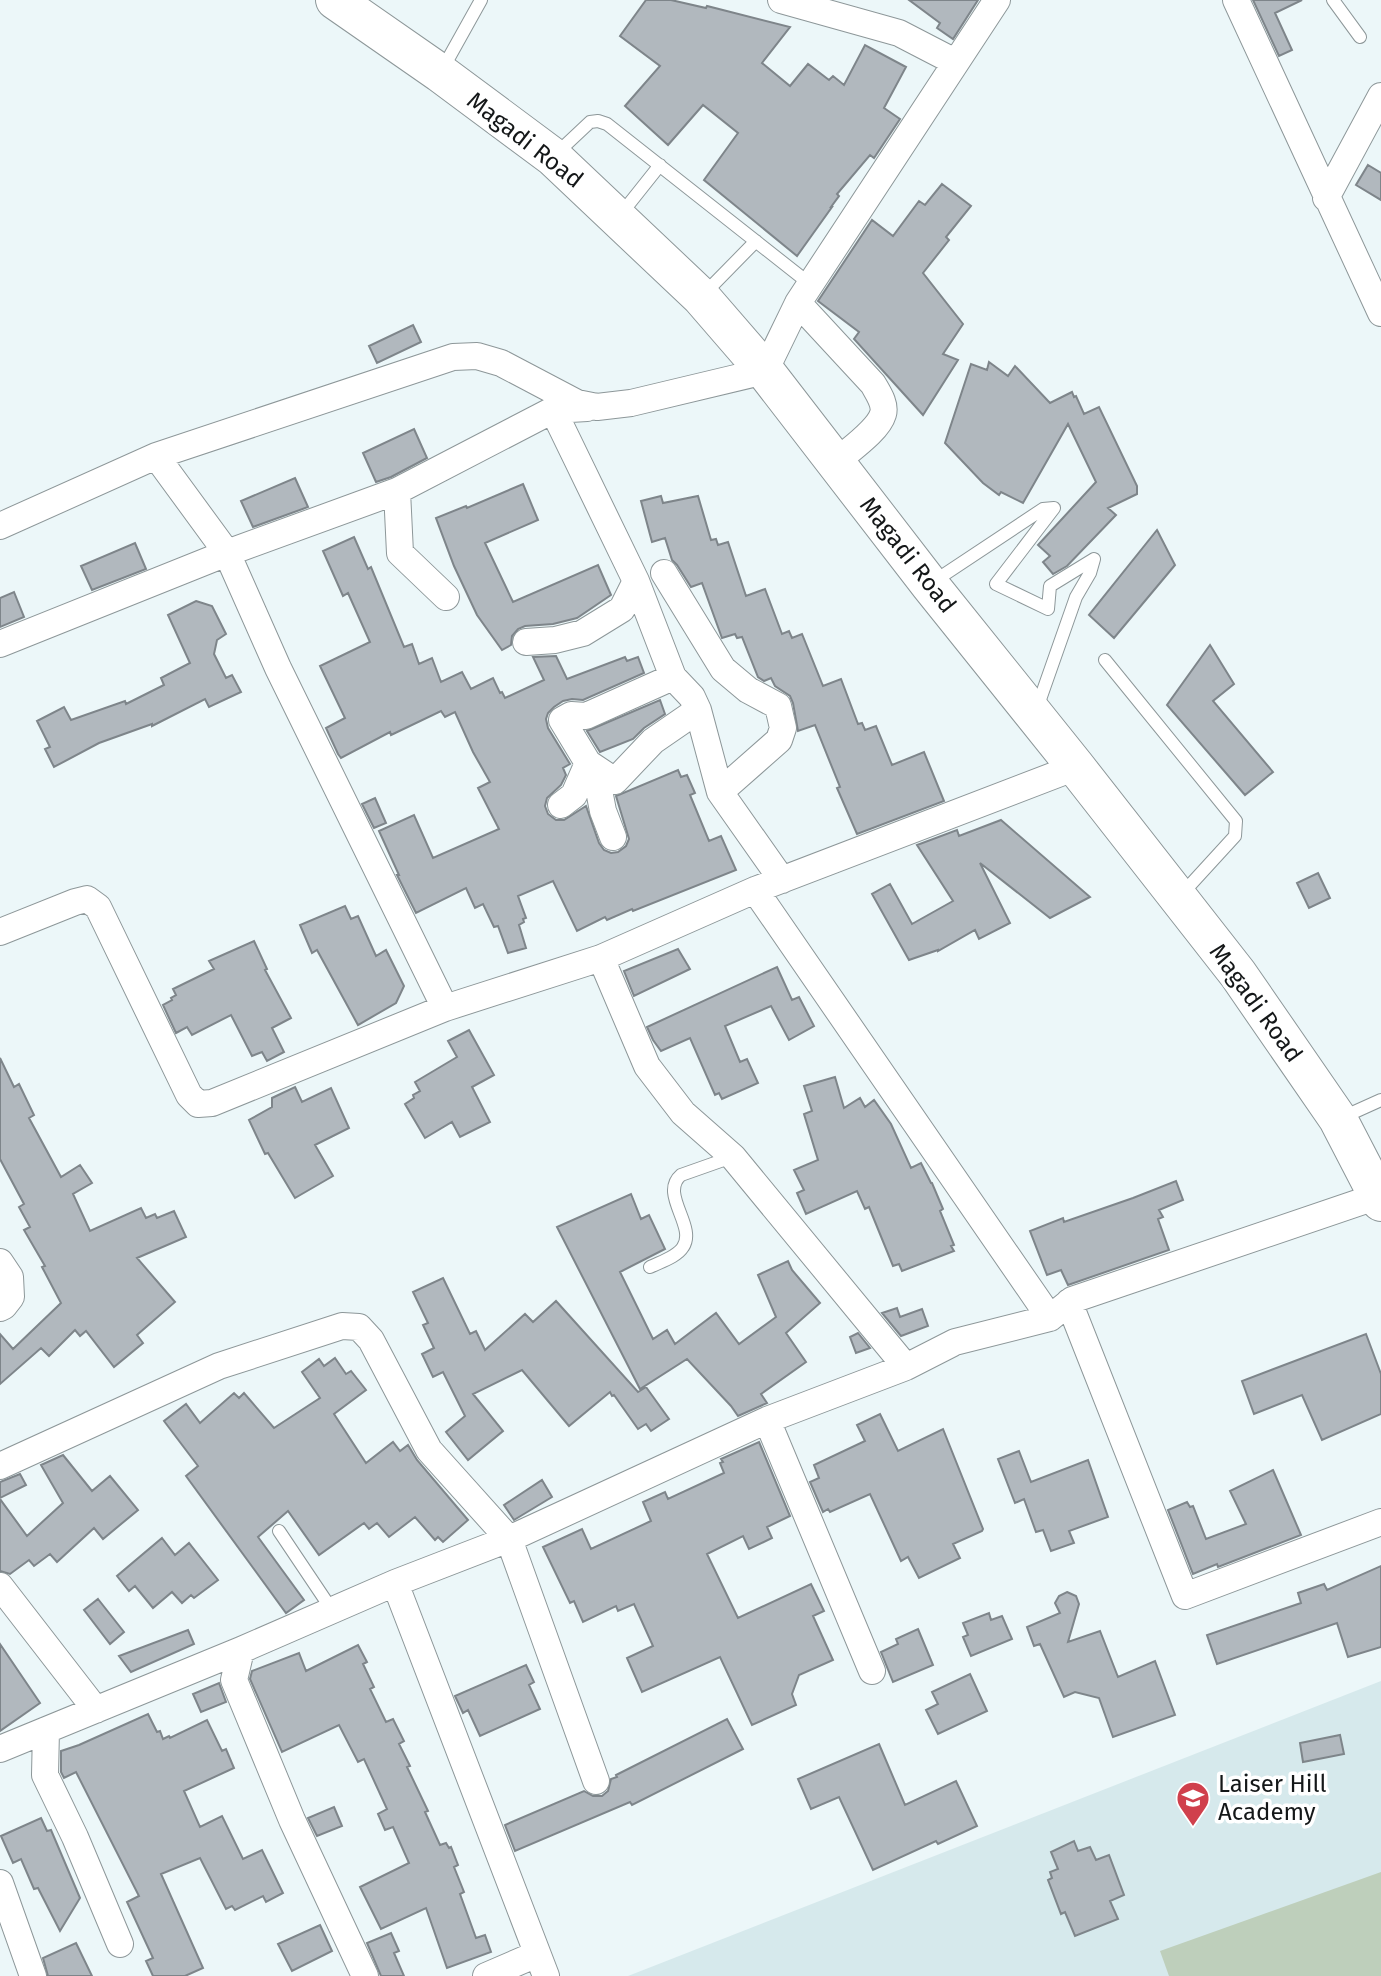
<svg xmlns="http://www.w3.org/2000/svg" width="1381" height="1976" viewBox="0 0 1381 1976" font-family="'Fira Sans',sans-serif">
<rect width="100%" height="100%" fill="#ecf7f9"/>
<!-- built -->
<path fill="#d6e9ec" d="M1381 1681V1976H628Z"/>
<!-- green -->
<path fill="#becfbb" d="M1381 1872V1976H1169L1160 1951Z"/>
<!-- building -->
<path fill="#b1b8be" stroke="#7e858a" stroke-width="2" d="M646 0H671L706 8 707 6 790 27 762 63 790 86 808 64 829 80 833 76 844 85 865 45 906 67 884 108 900 119 874 158 870 155 837 194 839 196 831 207H832L797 256 704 180 738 133 703 105 668 145 625 106 660 66 620 36Z
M909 0H978L953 39 937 28 940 23Z
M1253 0H1302L1275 13 1292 50 1279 56Z
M1368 165 1381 173V200L1356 185Z
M942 184 971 206 946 237 949 240 923 273 963 324 943 354 958 360 923 415 854 339 859 332 818 301 872 220 893 236 919 201 925 205Z
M413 325 421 342 377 363 369 346Z
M989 362 1008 376 1015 366 1050 403 1072 392 1074 397 1076 396 1084 414 1099 407 1137 486V494L1108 508 1116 515 1067 566 1053 574 1043 562 1050 556 1038 545 1096 482 1068 424 1023 503 1001 492 999 495 983 483 945 443 971 364 987 370Z
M414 429 427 458 391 477 376 482 363 453Z
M295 478 308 507 253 527 241 501Z
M523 484 538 520 485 543 513 602 598 565 611 595 577 618 553 624 525 626 518 629 512 636 511 645 502 650 477 615 454 566 436 518 466 506 467 508Z
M661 496 663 503 698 496 711 540 716 539 718 545 728 542 746 596 765 589 782 634 789 631 792 638 802 634 823 686 841 679 858 724 862 723 865 730 876 726 892 765 924 752 944 801 857 834 837 788 840 787 815 725 798 731 793 703 790 696 775 686 771 678 764 681 758 677 742 637 737 638 735 634 722 638 702 583 691 587 677 565 672 560 665 538 652 542 641 501Z
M1157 530 1175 565 1114 638 1089 615Z
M354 537 368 569 371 567 404 647 412 644 419 664 432 658 441 682 462 672 471 689 493 678 500 693 502 692 505 698 544 680 533 657 556 656 567 679 625 657 627 661 638 657 644 673 583 700 572 699 563 701 554 707 548 713 546 719 548 728 570 764 563 768 566 775 561 785 547 798 545 806 548 814 556 820H564L586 806 599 843 604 850 611 853 618 852 626 846 629 839 616 796 678 770 681 777 687 775 695 793 690 795 709 841 721 836 736 870 633 911 632 909 607 920 605 917 577 931 553 881 518 896 526 918 523 919 524 922 519 925 526 948 508 953 498 926 494 927 483 904 475 908 466 888 416 913 397 875H399L379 831 414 815 433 858 499 829 478 788 490 782 473 752 455 712 445 717 441 711 391 735 390 732 341 758 338 754 326 728 345 718 320 666 370 642 348 593 343 596 323 551Z
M135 543 146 569 92 590 81 566Z
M14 592 24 617 0 627V598Z
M196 601 212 606 226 634 217 640 214 654 226 678 232 675 241 692 209 707 205 699 152 726V724L99 743 54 767 45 749 50 747 37 721 64 707 71 720 125 701 126 704 164 685 161 678 190 663 168 615Z
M1210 645 1234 684 1213 701 1273 772 1245 795 1167 705Z
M660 700 665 714 644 728 633 739 600 752 587 731Z
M375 798 386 823 374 828 362 804Z
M1001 820 1090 897 1050 918 980 863 1010 923 979 939 975 930 938 951V950L909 960 872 894 890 884 912 924 953 901 917 845 957 830 959 836Z
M1318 873 1330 898 1309 908 1297 883Z
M345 906 351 919 358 916 376 956 386 950 404 986 396 1003 358 1025 317 950 312 953 300 925Z
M254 941 267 969 265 970 291 1018 272 1028 284 1052 267 1061 262 1052 252 1056 231 1015 192 1035 187 1027 176 1033 163 1005 172 1000 171 998 176 995 173 989 214 969 209 961Z
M678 949 690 969 634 996 624 971Z
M777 967 792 1000 799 997 814 1026 789 1040 771 1006 725 1026 740 1062 747 1059 758 1083 722 1099 719 1093 715 1095 690 1038 661 1051 653 1040 647 1027Z
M469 1030 494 1075 472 1087 490 1122 460 1137 452 1122 425 1138 405 1104 414 1098 413 1095 420 1091 415 1082 457 1057 448 1041Z
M0 1058 14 1087 19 1084 34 1115 29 1118 61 1177 80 1165 92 1183 73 1194 90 1231 141 1208 146 1218 155 1214 157 1218 174 1211 186 1237 137 1258 175 1302 137 1335 143 1343 114 1367 86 1331 80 1336 75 1330 49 1356 41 1348 0 1384V1334L13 1349 61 1303 42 1267 45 1266 24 1230 30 1227 19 1207 24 1204 0 1159Z
M835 1077 844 1108 860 1098 865 1107 874 1100 891 1124 911 1168 921 1163 931 1183H932L943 1209 940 1211 954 1245 951 1246 954 1251 902 1271 899 1264 893 1266 869 1207 865 1209 857 1191 806 1214 797 1193 804 1190 794 1170 818 1160 804 1114 812 1111 804 1086Z
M295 1087 302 1102 331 1088 349 1128 315 1145 333 1176 295 1198 268 1153 265 1154 249 1120 272 1107V1098Z
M1176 1181 1183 1200 1159 1210 1163 1217 1158 1219 1169 1250 1068 1285 1061 1270 1047 1275 1030 1231 1063 1218 1064 1222 1133 1198Z
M631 1194 641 1219 649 1215 665 1249 620 1272 653 1339 667 1330 675 1344 716 1313 739 1344 776 1317 758 1275 788 1261 792 1270 820 1303 786 1333 806 1362 761 1394 767 1403 738 1416 731 1406 687 1359 640 1389 557 1227Z
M443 1278 470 1334 476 1331 485 1350 525 1314 533 1322 556 1301 638 1392 646 1387 669 1419 651 1431 646 1424 638 1429 614 1395 612 1396 610 1392 569 1426 522 1370 473 1394 503 1431 468 1460 446 1432 465 1416 443 1372 433 1377 422 1354 434 1348 423 1325 428 1323 413 1292Z
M897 1308 900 1317 922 1309 928 1326 901 1336 882 1313Z
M858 1333 870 1348 856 1353 850 1337Z
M1366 1334 1381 1374V1414L1322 1440 1302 1395 1254 1414 1242 1381Z
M335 1358 346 1374 351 1371 366 1390 334 1414 366 1463 393 1442 400 1451 408 1445 417 1460 468 1520 443 1542 438 1537 435 1540 415 1517 389 1537 377 1523 369 1529 364 1523 319 1555 288 1511 258 1537 304 1600 286 1613 186 1476 198 1466 164 1421 186 1404 200 1423 234 1393 239 1398 244 1393 274 1428 320 1398 302 1372 319 1359 324 1366Z
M880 1414 898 1451 943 1429 983 1529 982 1531 953 1544 960 1558 919 1578 908 1557 901 1561 870 1494 830 1512 828 1509 823 1512 810 1482 819 1478 814 1465 865 1441 857 1425Z
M759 1442 790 1516 767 1527 772 1538 749 1549 743 1536 707 1554 738 1618 811 1584 824 1611 813 1616 833 1660 799 1675 792 1694 796 1705 752 1725 720 1657 642 1692 627 1658 653 1646 634 1604 618 1611 616 1606 583 1622 574 1601 570 1603 543 1547 582 1529 591 1549 651 1521 643 1502 665 1492 668 1499 724 1473 720 1463 723 1462 721 1459Z
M1019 1451 1031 1482 1088 1460 1108 1517 1069 1531 1074 1543 1051 1551 1043 1530 1036 1532 1024 1499 1015 1503 998 1459Z
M63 1455 92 1491 110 1476 138 1510 103 1539 94 1528 57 1562 50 1554 34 1566 29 1560 10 1574 0 1571V1499L27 1536 63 1503 41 1465Z
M1273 1470 1301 1535 1218 1567 1217 1564 1193 1574 1168 1510 1187 1502 1190 1507 1193 1506 1206 1539 1246 1524 1230 1491Z
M20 1474 26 1485 0 1498V1482Z
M542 1480 552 1497 514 1520 504 1505Z
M162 1538 175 1555 189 1543 218 1580 194 1598 191 1595 182 1603 172 1592 153 1608 135 1586 129 1591 117 1576Z
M1381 1566V1647L1348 1657 1337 1623 1217 1664 1207 1635 1301 1603 1298 1593 1324 1584 1327 1590Z
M1067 1592 1076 1596 1079 1604 1068 1642 1100 1631 1118 1677 1155 1661 1175 1715 1113 1737 1099 1698 1075 1692 1064 1697 1040 1644 1034 1646 1027 1627 1060 1613 1055 1603 1059 1596Z
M98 1599 124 1632 110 1644 84 1610Z
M989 1613 991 1620 1002 1616 1012 1639 971 1656 963 1637 968 1635 963 1623Z
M918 1629 933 1665 893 1682 881 1652 898 1644 896 1639Z
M188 1630 194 1644 131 1672 119 1656Z
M0 1644 40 1703 0 1731Z
M358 1645 367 1662 363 1664 374 1687 370 1689 386 1722 393 1719 404 1741 399 1744 410 1766 407 1767 428 1811 425 1812 440 1845 446 1843 449 1848 451 1847 458 1865 454 1867 464 1892 460 1894 476 1938 485 1935 491 1952 447 1968 426 1908 381 1929 360 1887 409 1863 393 1827 385 1830 378 1814 387 1809 364 1759 358 1762 339 1725 282 1752 250 1679 252 1671 299 1653 306 1671Z
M526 1665 534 1682 529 1685 540 1709 480 1736 468 1710 463 1713 455 1696Z
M970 1674 987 1711 938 1734 926 1710 938 1704 932 1692Z
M219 1683 226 1702 201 1712 193 1694Z
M148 1714 157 1732 160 1731 163 1739 169 1736 170 1738 207 1720 222 1751 226 1749 234 1768 184 1791 200 1827 222 1816 243 1859 262 1850 283 1893 266 1902 263 1896 235 1910 232 1906 226 1909 200 1858 161 1874 203 1968 185 1976H153L146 1961 153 1958 127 1902 139 1896 76 1772 64 1778 61 1772V1751L79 1745Z
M727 1719 743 1749 632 1805 630 1802 515 1851 505 1825 584 1791 593 1796H602L608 1791 611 1779 617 1777 616 1775Z
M1340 1735 1344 1754 1303 1762 1300 1743Z
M879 1744 905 1805 956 1781 977 1826 938 1844 936 1841 873 1870 839 1797 811 1809 798 1779Z
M334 1807 342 1826 317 1836 308 1818Z
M41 1818 47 1831 51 1830 80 1898 60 1931 38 1888 34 1889 21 1859 13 1863 1 1836Z
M1074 1841 1078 1851 1090 1847 1096 1860 1109 1855 1124 1895 1110 1901 1118 1919 1075 1936 1065 1912 1061 1914 1048 1880 1052 1878 1050 1872 1058 1869 1051 1852Z
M320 1925 332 1951 292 1971 278 1944Z
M391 1933 399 1951 394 1953 404 1976H381L367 1943Z
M76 1943 92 1976H48L43 1958Z"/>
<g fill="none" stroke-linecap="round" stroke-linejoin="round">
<defs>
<path id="service" d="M1333 0 1360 37
M442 70 481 0
M556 154 590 122 598 121 607 124 810 284
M621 214 660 165
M704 294 756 241
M933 582 1043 509 1054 508 996 584 1048 609 1050 586 1094 559 1090 573 1076 597 1037 708
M1105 660 1236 821 1235 836 1181 895
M1341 1118 1381 1100
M650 1267C660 1262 677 1257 683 1247 697 1226 659 1194 681 1175L732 1157
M279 1531 332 1610"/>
<path id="minor" d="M781 0 899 33 955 62
M1236 0 1381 313
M1326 198 1381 96
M798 303 873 384C878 393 886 404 883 414 878 431 849 450 836 462
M553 410 636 581 673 677 692 697 698 710 720 792 782 880
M156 456 227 553 278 668 445 1008
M397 491 400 553 446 597
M0 526 156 456 453 357 477 356 501 363 577 403 597 407 631 403 765 371 798 303 997 0
M664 573 723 669 748 690 778 706 783 728 779 740 720 792
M526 642 555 640 583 633 622 609 636 581
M0 644 227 553 397 491 553 410 587 408
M561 805 574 795 588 763 615 781 653 741 698 710
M613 837 603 811 598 785 588 763 562 720 571 715 586 716 673 677
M755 890 1050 1318
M0 932 75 902 87 899 98 907 189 1095 198 1104 212 1103 445 1008 601 958 755 890 1076 767
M601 958 647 1066 683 1113 733 1157 906 1367
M0 1262 10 1277 11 1297 4 1306 0 1308
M1069 1302 1185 1596 1381 1522
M767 1420 872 1671
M0 1466 219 1366 342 1326 359 1327 371 1340 429 1450 509 1539 596 1781
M395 1583 546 1976
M0 1586 96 1710
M241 1650 234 1680 292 1820 365 1976
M46 1730 45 1775 75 1837 120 1944
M0 1749 241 1650 395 1583 509 1539 767 1420 906 1367 955 1342 1050 1318 1072 1300 1378 1196
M0 1883 33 1976
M486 1976 537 1954"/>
<path id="trunk" d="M335 0 440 73 553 157 701 297 765 371 930 585 1076 767 1238 974 1338 1119 1381 1202"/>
</defs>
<!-- service casing -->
<use href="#service" stroke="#8d9799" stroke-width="14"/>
<!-- minor casing -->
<use href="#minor" stroke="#8d9799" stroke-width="28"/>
<!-- trunk casing -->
<use href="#trunk" stroke="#8d9799" stroke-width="40"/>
<!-- service -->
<use href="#service" stroke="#fff" stroke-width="12"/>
<!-- minor -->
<use href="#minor" stroke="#fff" stroke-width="26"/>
<!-- trunk -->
<use href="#trunk" stroke="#fff" stroke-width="38"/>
</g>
<!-- icons -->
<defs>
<symbol id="school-pin" viewBox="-11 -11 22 30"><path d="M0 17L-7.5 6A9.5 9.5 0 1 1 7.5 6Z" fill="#d0404c" stroke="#fff"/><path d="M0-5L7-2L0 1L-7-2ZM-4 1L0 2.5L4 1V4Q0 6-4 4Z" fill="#fff"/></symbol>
</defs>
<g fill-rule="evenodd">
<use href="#school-pin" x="1174" y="1779" width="38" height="52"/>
</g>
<g text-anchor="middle" stroke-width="7" stroke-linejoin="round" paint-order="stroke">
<!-- street labels -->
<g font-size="24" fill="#141718" stroke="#fff">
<text transform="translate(525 140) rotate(38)" y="8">Magadi Road</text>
<text transform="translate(908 555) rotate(52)" y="8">Magadi Road</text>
<text transform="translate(1256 1003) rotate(54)" y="8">Magadi Road</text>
</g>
<!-- poi labels -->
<g font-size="24" fill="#141718" stroke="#fff" text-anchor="start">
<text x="1218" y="1792">Laiser Hill<tspan x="1218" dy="28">Academy</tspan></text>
</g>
</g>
</svg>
